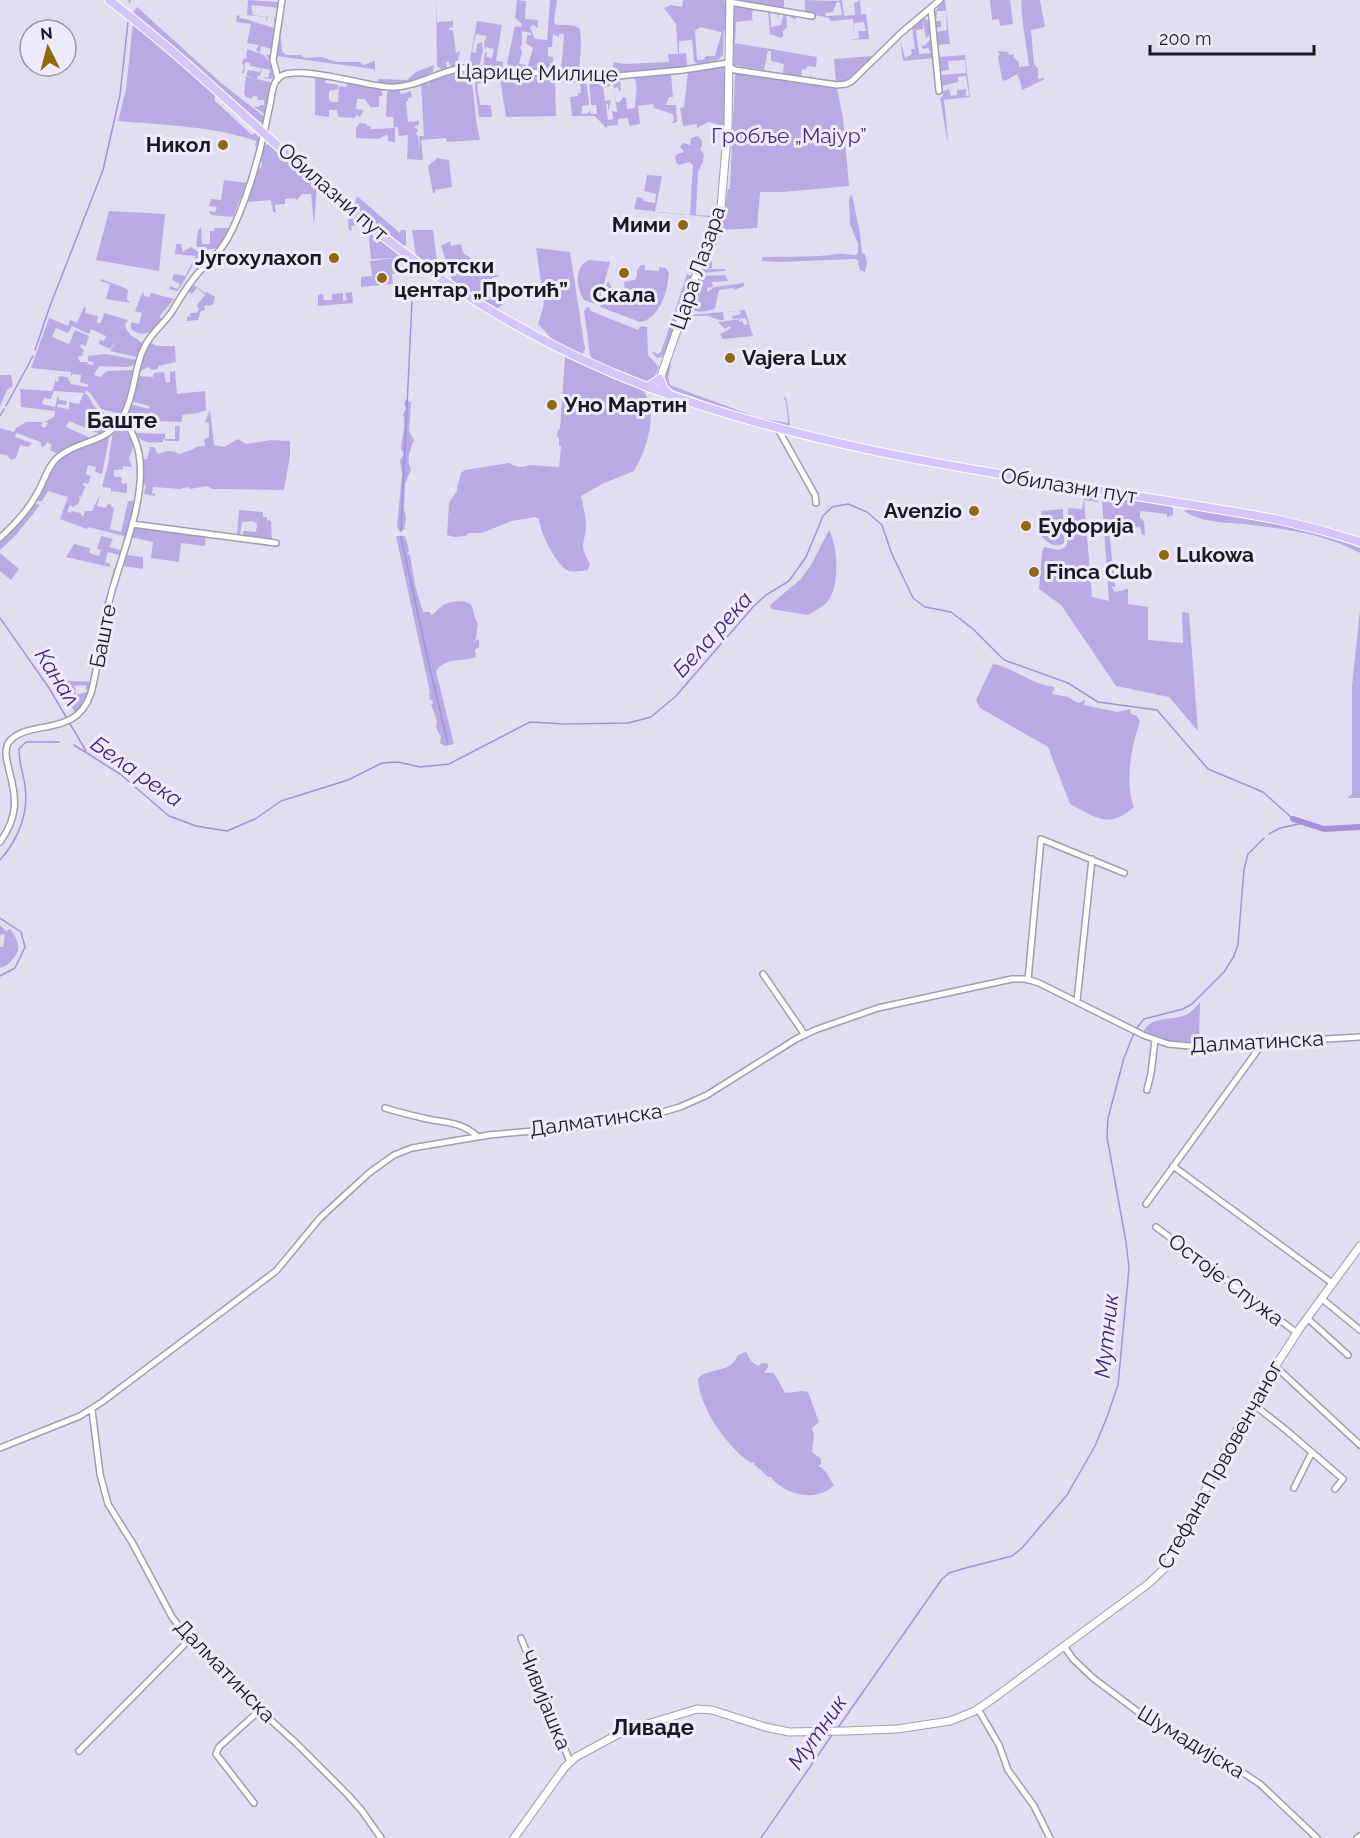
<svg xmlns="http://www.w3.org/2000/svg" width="1360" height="1838" viewBox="0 0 1360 1838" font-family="Raleway,sans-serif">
<rect width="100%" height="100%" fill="#e2def1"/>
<!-- green -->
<path fill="#b8abe3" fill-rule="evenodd" d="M248 0 280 2V8L251 5 253 15 277 18V24L274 23V18L268 17 266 22V17L247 15Z
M436 0 437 22 453 21V27L449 28V30H453L456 53 460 51 457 66H451L448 62H446L447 68 441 69 437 66Z
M517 0 526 1 525 19 538 20V28L533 25 530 27 535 39 547 40 550 0H557L554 20 555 24C563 27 572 22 580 29L581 43 579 73 589 74V71L592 70 612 71 614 62 624 64 669 62 668 54H678L676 24 664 8 671 5 682 7 683 0H724L729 13 734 5 754 7 752 14H755H752V17L753 20 736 22 735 43 817 57 816 67 807 66 806 70 802 69 801 76 810 78 812 71 811 78 783 74 784 64 771 61V51H768L764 70 732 65 730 26 724 31 723 55 718 60 697 64 694 61 692 40 679 41V54L686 53 687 66C645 73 603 75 561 72L564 34H559V37L553 34 552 47H548V56L553 57 552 72 534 69 531 70 528 65 533 48 526 43 527 35H531V33L522 31V44L520 47 522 52 519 64 526 65V69H511L507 63 515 26 521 27 522 24 515 18ZM700 27 721 32V35L715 56H706L703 60H697L695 31Z
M734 0H784V9L805 13V0L837 1 833 12 825 13 826 16 842 15 840 3 837 1 842 0 844 16 855 15 854 3 860 0 861 14H866L869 39 851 40 859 38 858 31H866L864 22 854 23V35L853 19 830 21 829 18 825 17Z
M945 0 950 44 937 45 936 32 947 30 946 11H937L936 21H941V27L935 28C934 14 934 10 945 0Z
M990 0H1010L1013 24 1000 26 999 19 992 20Z
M1022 0H1040L1045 27 1031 30 1034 64 1038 69V79L1044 78 1045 79 1022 90 1020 81 1017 74 1005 81 1002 79 998 57 1000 54 997 51 1008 52 1009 55 1014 54 1013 57 1019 62V67L1029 66C1028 53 1019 6 1022 0Z
M137 7 220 82 266 118 264 122 261 123 133 12Z
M768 11 779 12 778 20 777 13H770L771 27 781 25 784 13 795 15 796 20 790 17 789 14H786L787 27 783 31V36L781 38 770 34Z
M237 15 240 16 239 18C253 20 263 26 277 28L271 61 273 79 263 78 268 77 270 70 262 68 260 76H258L257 79 273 83 266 115 253 106 259 107 260 105H264V100H257L258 97 253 96 252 99 246 97 244 94 246 76 257 80 246 75 248 70 260 72 261 68 250 66V63L245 62 244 73H242L244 65 242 64 243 59H246L247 49 264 55 270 63 266 54 270 55 271 49 261 46 260 53 256 50 259 45 247 43 251 24 236 22Z
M923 18 929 21 930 34 926 38 923 20V29L916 30 919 54 931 53 928 48 922 49V45L924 46 930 40 934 58 903 61 900 39 905 58 912 54 911 49H915L912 27Z
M477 21 502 25 496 61 503 62 502 68 483 67 485 52 487 53 486 57 492 58 494 49 486 47 485 51 484 42 487 36 476 34 472 52 476 53 477 44 482 42 483 50 479 67 471 66 470 59Z
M133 23 216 94 214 100 252 135 255 133C260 138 260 140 257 147L255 146 256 141C213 126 164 125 118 121L126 90Z
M281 37 282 51 286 55H301L305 58 321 57 337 62H360L363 65 375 61V72L373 69 276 56Z
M965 55 970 97 944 100 948 139H947L940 98 943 96V91L949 89 951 96 957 95V90L966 89V96L969 95 966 76 958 77V82L942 86 941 75 966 73 965 60 948 61 949 70 941 71 939 57Z
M873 56 846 81 836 83 834 59Z
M434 65 433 72C416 80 396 91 378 81V79L407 80 416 72Z
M723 66 726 75 725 147 717 218 634 209 637 197 643 198V201L655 203 656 194 644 191 647 175 662 176 655 212 690 215 693 165 689 162 679 165 676 162 675 157 677 154 684 152 680 147 683 143 690 145 691 138 698 136 702 141V146L700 149 704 154 703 161 698 172 696 215 716 216 720 188 724 126 708 122 697 128V124L683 126 680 108 684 107 688 72Z
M471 70 476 120 480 140 447 142 446 138 421 140 423 160 407 159 408 135 399 136 398 127H395V142L388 141V135H386L378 139 356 138V127L358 126 359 123 367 124V126H370L371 129 394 128 393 117H386L387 92 398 89 401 94 411 91 412 97 408 98V101H406L408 122 419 121V124L414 127 418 130 416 134 418 136 420 150 419 136H424L421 83 427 81 429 86V80L458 71Z
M476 71H484L483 82 477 84 480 105H491L492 117H479V116L475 88Z
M737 72 837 88 843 118 849 186 783 192H760L757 228 723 230 709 260 712 261V268L704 269H725V271L702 273 706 258 723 223 728 189H730L735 75Z
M507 73 568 77 567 83 555 82 556 116 506 117 500 78 501 75Z
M671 74 673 97H669L666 105H676L677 122 670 123 674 121 673 114 654 108 653 104 638 106 640 124 629 126 628 118 618 119V125L607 126V129L595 116H572L570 97 578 96V93H581L580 83H569L571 78 586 79 589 105 582 106V114L588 113 590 111 591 114H597L596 105H591L589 79 610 82V86L603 87 605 101 611 100 608 112V104H606L608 120 613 119 612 111 617 112 613 82 620 81 621 91H619L618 87 614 88 616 102H620L623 97H626L627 109 635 108C635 96 639 88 634 77Z
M315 78 326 79 325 83 338 85V89L329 91V100L332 102H338L339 86 346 87 347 82 369 85 370 91 371 86 382 88V96H379V107H370L365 99H357L356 109 364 110 360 117 356 115 355 118 338 117 337 110H329V117L315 115Z
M270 144 317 186 314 226 311 194H302L297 200 295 198 285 199V204L275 205 276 212H273L271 200 249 202 248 200 258 169 261 168 262 164C260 158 261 151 265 145Z
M437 158 449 160 452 187 435 190V193H433L428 166Z
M224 180 247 183 233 217 211 215 209 211 215 212 217 207 209 206 211 199 221 200Z
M852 195 860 233 862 253 865 254 867 263 865 272 860 270 858 263 859 261 855 259 779 262 762 261V257C786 256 813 258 837 254 844 253 850 255 856 255L858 253V244L850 224 849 200 850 196Z
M357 196 400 233 401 230H406V245L404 246 354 206Z
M109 211 165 214 159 271 96 260Z
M350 214 408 259 400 260 401 273 392 274 393 284 361 287V277L372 276 370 261 397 258 371 259 369 236 359 225 351 226 352 230H349L348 220Z
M201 227 202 244H210V231H214V228H229L219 248 204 250 196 246 198 231Z
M412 230H433L437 262 434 266 429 265 416 255Z
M450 241 451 246 461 244 463 253 499 276 492 278 494 286 499 287 497 295 504 303 497 309 453 283 441 246Z
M176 244H181L183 252 191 247 200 253 212 255 207 260 197 258 178 291 169 289 170 286 178 289 180 284 172 280 174 274 185 276 196 256 175 254Z
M536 248 570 252 585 349 583 354 555 342 538 324 544 304Z
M589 260 610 262 598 305 584 300C576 287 574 267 589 260Z
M641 265H645V270L659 271V267L666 268 669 273C668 290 660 319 640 322L600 307 608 281 613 290 619 293 615 309 620 293 625 292 624 282 635 280 637 275V270Z
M687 274 691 276V281L665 353 662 357 657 358 651 351 658 354 661 352Z
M725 275 728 281 712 282 713 287 707 288V292L714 287 744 283V286L735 290 733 288 719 290 715 308C708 312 698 313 691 309L690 315 745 310 753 336 723 339 720 334 731 328 730 326 725 329 718 322 742 319 739 320V322L742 321 744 325 748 324 745 318 733 319 732 316 741 314 740 311 723 312 724 320C716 320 715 318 708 316 700 315 693 318 686 315L697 279 701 276Z
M101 279 125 288 128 290 127 299 130 303 106 299 110 284 100 281Z
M194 285 205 293 207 292 215 297 213 305 204 306 205 310 201 311 198 320 187 321V317L190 316V313H196L199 310 197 305 205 295 197 288 192 294 189 291Z
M143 291 144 296 150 297 151 293 174 299 159 317 163 319C153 330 146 340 131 329V322L139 324 142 313 135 311Z
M352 292 353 303 318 306V295L323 294 324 300H332V294L343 293V301L347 300 345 293Z
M84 307 86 308 85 313 98 316 97 323H101L104 313 128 320 125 324C127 335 134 337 143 343L137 357 110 351 117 340 110 349 99 344 100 340 104 341 106 336 91 329 89 334 72 326 68 333 56 328 52 337 69 344 75 330 89 336 86 346 81 344 80 347 84 350 82 356 78 357 80 362H88L87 364 93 365 94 362 88 361V356L106 354 136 360 134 365 128 367 99 366 94 375 100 377 107 371 133 370 124 410 121 414 101 409 91 394 86 390 85 393C91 397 90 401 94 406 100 413 110 415 118 418L111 426 100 434 69 421 66 427 93 439 58 454 50 450 52 445 47 442 44 447 41 446V442L16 433 15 437 32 443 28 447 20 445 16 458 11 460 7 455 0 454V428L14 432 16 428 26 422H43L41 426 45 428 48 423 44 422 54 417 55 411 21 407 20 389 52 391 56 379V382L58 381 59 376 67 377 71 384 87 387 89 385 80 382 81 375 73 374 71 376V372L31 368 49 318 68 326 70 320 77 323ZM54 391 84 393 79 404 69 402V409L57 407 58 404 66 405 67 401 59 400 58 395 55 407 42 404 44 398 51 399Z
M587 307H589L591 311 638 330 641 326 647 327 648 355 659 367 653 380 644 382 593 361 590 355 584 311Z
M148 342 157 346H175L176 362 158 366V369L152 370 148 367 141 371 138 368 139 362 143 361V354Z
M565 357 643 390C659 413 647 449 634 471L602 484 581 496C583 505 586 516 586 526 585 545 578 543 590 564L588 570C583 571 575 572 569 571 556 566 540 532 539 519L535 517 512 521 482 533H469L465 536 454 537 447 535 449 502 456 493 461 473 465 470 509 463C514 467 524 468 529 465L559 467 561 446H559V438L557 437 558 429H560Z
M669 362 671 365 668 377 670 385 759 418 788 423 786 401 783 397H785L787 401 790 427 748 416 673 390 665 383V375Z
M175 371 177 394 205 391 206 410 198 413 182 415V422L148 421 147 429 132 427 126 416 129 404 149 409V406L131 401 137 376 153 377 154 373 164 372 166 383 170 382V372Z
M0 375H11L13 386 7 390 0 406Z
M406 399 411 403 409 431 414 440C410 449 406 462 411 469L405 484 404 508 406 518 404 530 400 531 397 527 402 475 400 460 404 454 401 449C402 438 406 424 403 414L406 409 404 403Z
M210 410 214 445 224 447 238 439 246 444 271 440 290 441V456L284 490 212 489 207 486 190 489 188 487 180 489 153 487 152 493 155 494V496L144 494 146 486 143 483 141 460 147 459 150 447H154L158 454C167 450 172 450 179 454L194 449 195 447 205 446 204 439 209 437V423L205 422Z
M119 424 125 425C132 440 136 443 129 458L132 467 123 466V469L114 470V477H121L122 484 127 483V493L111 491V488L102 487 108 464 113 431Z
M175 426H180L179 441H166L163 438V442C151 443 142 444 135 433L165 434V439H175Z
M110 433 102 474 95 472 96 467 88 465 86 474 91 476 88 484 84 483 83 485 87 488 85 487 81 497 78 496 80 499 78 504 73 507 70 505 67 511 70 513 72 511 80 513 83 517 85 511H92L100 494 97 506 106 508 107 505 111 504V507H114L110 529 121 532 128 501H135L123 546 124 536 88 527 87 529 60 519 68 497 48 491 42 501H37C41 489 48 468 58 459 72 446 94 445 110 433Z
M1085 492 1097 494 1099 496 1098 502 1084 500 1092 597 1109 601 1102 501 1105 495 1167 505 1173 508V515L1167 517V514L1140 511V518L1144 521 1145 535H1142L1140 527 1109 530 1115 587 1112 586V588L1115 592 1128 589V604L1148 607V640L1183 643 1182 612 1189 613 1198 731 1169 697 1116 686 1061 605 1039 589 1042 552 1044 547 1058 550 1066 547 1068 538V510L1069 508 1082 509Z
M33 503 40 505 16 535 0 550V540Z
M1063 509 1064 543C1056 549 1048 543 1042 537L1041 511Z
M1191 509 1287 525 1323 533 1360 548V553C1327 535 1289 529 1252 525 1230 522 1203 524 1184 511Z
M239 510 263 512V517H267V520L271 521 272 539 243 535V531L256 532 257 524 253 521 242 522 240 535 237 534Z
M135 528 206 536 205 546 181 543 179 562 151 558 153 542 130 537 133 530Z
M829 530C838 546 840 586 828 601 823 607 814 611 808 615L771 609 770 605 801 579 811 565Z
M101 536 113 539 109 547 121 550 119 555 108 552 105 562 110 564V567L66 557 74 544 90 548 89 553 99 556 101 550 97 549Z
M396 536H405L409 550 407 554 410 555 415 585 423 612H429L432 615C436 612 439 608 443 605 450 601 466 599 471 605 475 611 473 618 478 623L476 639 473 642 479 639V647L475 650 476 657C462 662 446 657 436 671L454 744 445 746 440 743 441 737C439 732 434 728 437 721L431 704H433L432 700H430L429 694 430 692Z
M128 543 130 544 127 555 143 557V569L123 566 121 564Z
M0 553 19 569 11 580 0 571Z
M114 568 116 569 90 690H86V685L75 686 76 695 90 691 85 703 75 713 58 680 92 682 97 637Z
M1360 609V798H1347L1352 794V686Z
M993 664C1014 668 1034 686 1055 687L1052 694 1068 697 1078 703 1085 700 1084 705 1117 712 1130 709 1131 714 1137 716 1140 721C1132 744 1124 783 1134 807 1108 830 1096 817 1070 804L1048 747 980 708 976 700Z
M0 925 6 931 10 929C19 941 22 949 12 960 8 964 7 966 0 968V947H3L5 935 1 934 0 938Z
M1200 1002 1199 1043 1170 1041 1143 1032C1152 1015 1171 1021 1186 1015 1191 1013 1196 1007 1200 1002Z
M746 1352 751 1361 758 1366 762 1363 768 1364V1367L764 1373H774L785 1393 803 1391 808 1392 819 1422 812 1428 814 1435 812 1452 821 1459V1464L818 1466C827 1469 829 1479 834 1485 818 1503 784 1495 771 1477H768L754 1464 755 1462 751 1463C727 1447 699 1407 698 1379 705 1369 724 1372 733 1363 735 1361 736 1358 738 1355Z"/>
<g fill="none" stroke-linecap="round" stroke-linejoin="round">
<!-- stream -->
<path stroke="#a492d9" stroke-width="1.5" d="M129 2 130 0
M35 350 50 306 103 170 120 95 128 22
M6 406 33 356
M0 416 4 409
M401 531 412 302
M401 537 430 669 448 744
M0 618 49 688 86 751
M74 745 120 774 169 816 196 826 227 831 255 819 281 801 348 780 382 763 398 762 420 767 449 764 530 722 564 724 628 723 651 717 676 696 753 607 766 595 789 581 806 557 823 516 832 507 848 504 867 512 882 525 891 552 913 598 925 607 951 612 973 629 1004 660 1068 683 1098 702 1157 710 1208 769 1263 792 1293 819
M1269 834 1280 828 1303 823
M0 860C18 840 29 813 25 786 23 771 19 765 19 749L26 742H59
M0 918 21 932 25 947 15 968 0 976
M1136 1029 1144 1019 1183 1009 1192 1004 1224 972 1234 956 1238 944 1244 869 1248 854 1264 838
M837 1729 942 1579 949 1573 962 1569 1012 1556 1022 1548 1067 1495 1095 1446 1107 1417 1118 1385 1129 1268 1126 1242 1107 1137 1108 1118 1124 1058 1134 1033
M761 1838 832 1735"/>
<!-- canal -->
<path stroke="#a492d9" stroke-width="6" d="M1293 819 1324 829 1360 827"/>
<defs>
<path id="minor" d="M729 2 812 16
M931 8 939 91
M728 66 735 70 837 85 846 84 852 81 901 33 940 0
M278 79 273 60 282 0
M778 429 815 495 816 503
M132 524 276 543
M0 538C13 526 26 513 35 497 44 484 47 464 61 455 82 439 109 444 124 414 137 390 133 361 150 338 157 328 167 320 173 310 181 297 188 284 199 272 212 258 223 250 232 230 250 193 261 150 269 109 272 99 271 82 281 76 301 65 365 86 389 87 414 89 438 71 463 68L606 77 683 70 728 63
M0 842C18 817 17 799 9 770 7 761 4 752 8 743 28 717 76 740 91 693 99 663 101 632 109 602 120 557 147 501 139 454 137 440 129 428 124 416
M763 974 805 1035
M1028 980 1041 839 1124 873
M1077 1001 1092 859
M1147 1090 1151 1073 1155 1040
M385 1108C398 1112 410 1115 423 1118 443 1123 461 1121 477 1136
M1173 1166 1332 1283
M1146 1204 1265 1040
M1156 1227 1297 1333
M1321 1298 1360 1330
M1307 1318 1348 1355
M1275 1366 1360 1445
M1253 1404 1286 1430 1343 1479 1335 1489
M92 1410 100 1474 108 1504 133 1544 172 1617 188 1638 241 1693 296 1743 348 1795 362 1811 381 1838
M0 1448 80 1416 102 1402 276 1271 320 1218 369 1173 394 1155 412 1148 489 1135 587 1126 652 1115 680 1107 707 1095 796 1039 815 1030 878 1008 1012 979H1026L1039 983 1143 1035 1168 1044 1201 1047 1276 1039H1326L1360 1037
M1294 1488 1312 1452
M521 1638 570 1762
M1064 1646 1073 1659 1093 1678 1141 1714 1161 1726 1201 1745 1260 1784 1317 1838
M978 1709 999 1745 1008 1770 1034 1806 1050 1838
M79 1751 190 1639
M254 1803 216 1754 219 1747 260 1710
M1357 1838 1360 1836"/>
<path id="tertiary" d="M659 382 704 252 720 219 728 124 730 0
M514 1838 565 1767 576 1757 624 1731 684 1713 697 1709 712 1710 765 1727 789 1732 845 1731 897 1729 950 1721 975 1711 994 1698 1148 1584 1165 1568 1235 1433 1266 1381 1300 1328 1360 1246"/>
<path id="primary" d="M109 0C226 89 325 202 447 283 509 324 576 360 645 386 847 462 1064 481 1275 519L1324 531 1360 542
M647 387 660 379 664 389 669 394"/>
</defs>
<!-- minor casing -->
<use href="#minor" stroke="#a09daf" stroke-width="8"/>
<!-- tertiary casing -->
<use href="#tertiary" stroke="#a09daf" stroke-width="9"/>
<!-- primary casing -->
<use href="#primary" stroke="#fff" stroke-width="10"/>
<!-- minor -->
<use href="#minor" stroke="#fff" stroke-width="5"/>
<!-- tertiary -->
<use href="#tertiary" stroke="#fff" stroke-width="7"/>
<!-- primary -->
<use href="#primary" stroke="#d3c6f9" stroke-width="8"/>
</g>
<!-- markers -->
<g fill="#8d6a0c" stroke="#efebff" stroke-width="2">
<circle cx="223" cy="145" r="6"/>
<circle cx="683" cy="225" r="6"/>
<circle cx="334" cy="258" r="6"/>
<circle cx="624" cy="273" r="6"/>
<circle cx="382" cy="278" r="6"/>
<circle cx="730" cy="358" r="6"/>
<circle cx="552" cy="405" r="6"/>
<circle cx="974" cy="511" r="6"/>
<circle cx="1026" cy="526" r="6"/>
<circle cx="1164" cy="555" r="6"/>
<circle cx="1034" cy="572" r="6"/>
</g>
<g text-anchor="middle" stroke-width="6" stroke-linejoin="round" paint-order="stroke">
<!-- street labels -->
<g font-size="21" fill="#1b1920" stroke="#efebff">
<text transform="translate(537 73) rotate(1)" y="7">Царице Милице</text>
<text transform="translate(333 192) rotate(41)" y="7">Обилазни пут</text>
<text transform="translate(698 268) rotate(-71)" y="7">Цара Лазара</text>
<text transform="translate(1069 486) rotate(9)" y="7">Обилазни пут</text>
<text transform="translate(103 636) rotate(-79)" y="7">Баште</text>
<text transform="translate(1257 1042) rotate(-3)" y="7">Далматинска</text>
<text transform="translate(596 1120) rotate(-8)" y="7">Далматинска</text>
<text transform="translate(1226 1280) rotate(37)" y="7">Остоје Спужа</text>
<text transform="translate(1220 1465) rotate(-61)" y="7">Стефана Првовенчаног</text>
<text transform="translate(225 1671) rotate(46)" y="7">Далматинска</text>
<text transform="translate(545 1700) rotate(68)" y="7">Чивијашка</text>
<text transform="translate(1191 1742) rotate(31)" y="7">Шумадијска</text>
</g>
<!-- park labels -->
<g font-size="21" fill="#472b7e" stroke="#efebff">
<text x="789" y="143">Гробље „Мајур”</text>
</g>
<!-- poi labels -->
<g font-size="21" font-weight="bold" fill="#1b1920" stroke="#efebff" text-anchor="start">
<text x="211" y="152" text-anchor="end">Никол</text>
<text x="671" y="232" text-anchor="end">Мими</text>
<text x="322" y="265" text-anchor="end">Југохулахоп</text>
<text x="394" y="273">Спортски<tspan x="394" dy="24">центар „Протић”</tspan></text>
<text x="624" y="302" text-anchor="middle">Скала</text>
<text x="742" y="365">Vajera Lux</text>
<text x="564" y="412">Уно Мартин</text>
<text x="962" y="518" text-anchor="end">Avenzio</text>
<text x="1038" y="533">Еуфорија</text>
<text x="1176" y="562">Lukowa</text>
<text x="1046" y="579">Finca Club</text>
</g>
<!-- neighbourhood labels -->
<g font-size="22" font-weight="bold" fill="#1b1920" stroke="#efebff">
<text x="122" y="428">Баште</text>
<text x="653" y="1735">Ливаде</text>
</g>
<!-- water labels -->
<g font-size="22" font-style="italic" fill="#422577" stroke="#efebff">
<text transform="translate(712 634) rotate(-48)" y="8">Бела река</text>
<text transform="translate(58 677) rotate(57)" y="8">Канал</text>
<text transform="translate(137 771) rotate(35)" y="8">Бела река</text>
<text transform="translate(1106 1336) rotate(-84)" y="8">Мутник</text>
<text transform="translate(817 1732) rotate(-55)" y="8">Мутник</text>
</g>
</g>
<!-- north arrow -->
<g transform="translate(48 48) rotate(354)"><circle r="28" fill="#efebff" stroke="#9a97a6" stroke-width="1.5"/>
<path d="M0-4.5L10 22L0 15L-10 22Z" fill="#8d6a0c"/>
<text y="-9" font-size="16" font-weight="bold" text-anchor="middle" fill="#1b1920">N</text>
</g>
<!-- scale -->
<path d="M1150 45v9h164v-9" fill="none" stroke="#1b1920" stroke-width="3"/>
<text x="1159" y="45" font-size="18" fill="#1b1920" stroke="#efebff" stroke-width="4.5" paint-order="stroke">200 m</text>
</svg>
